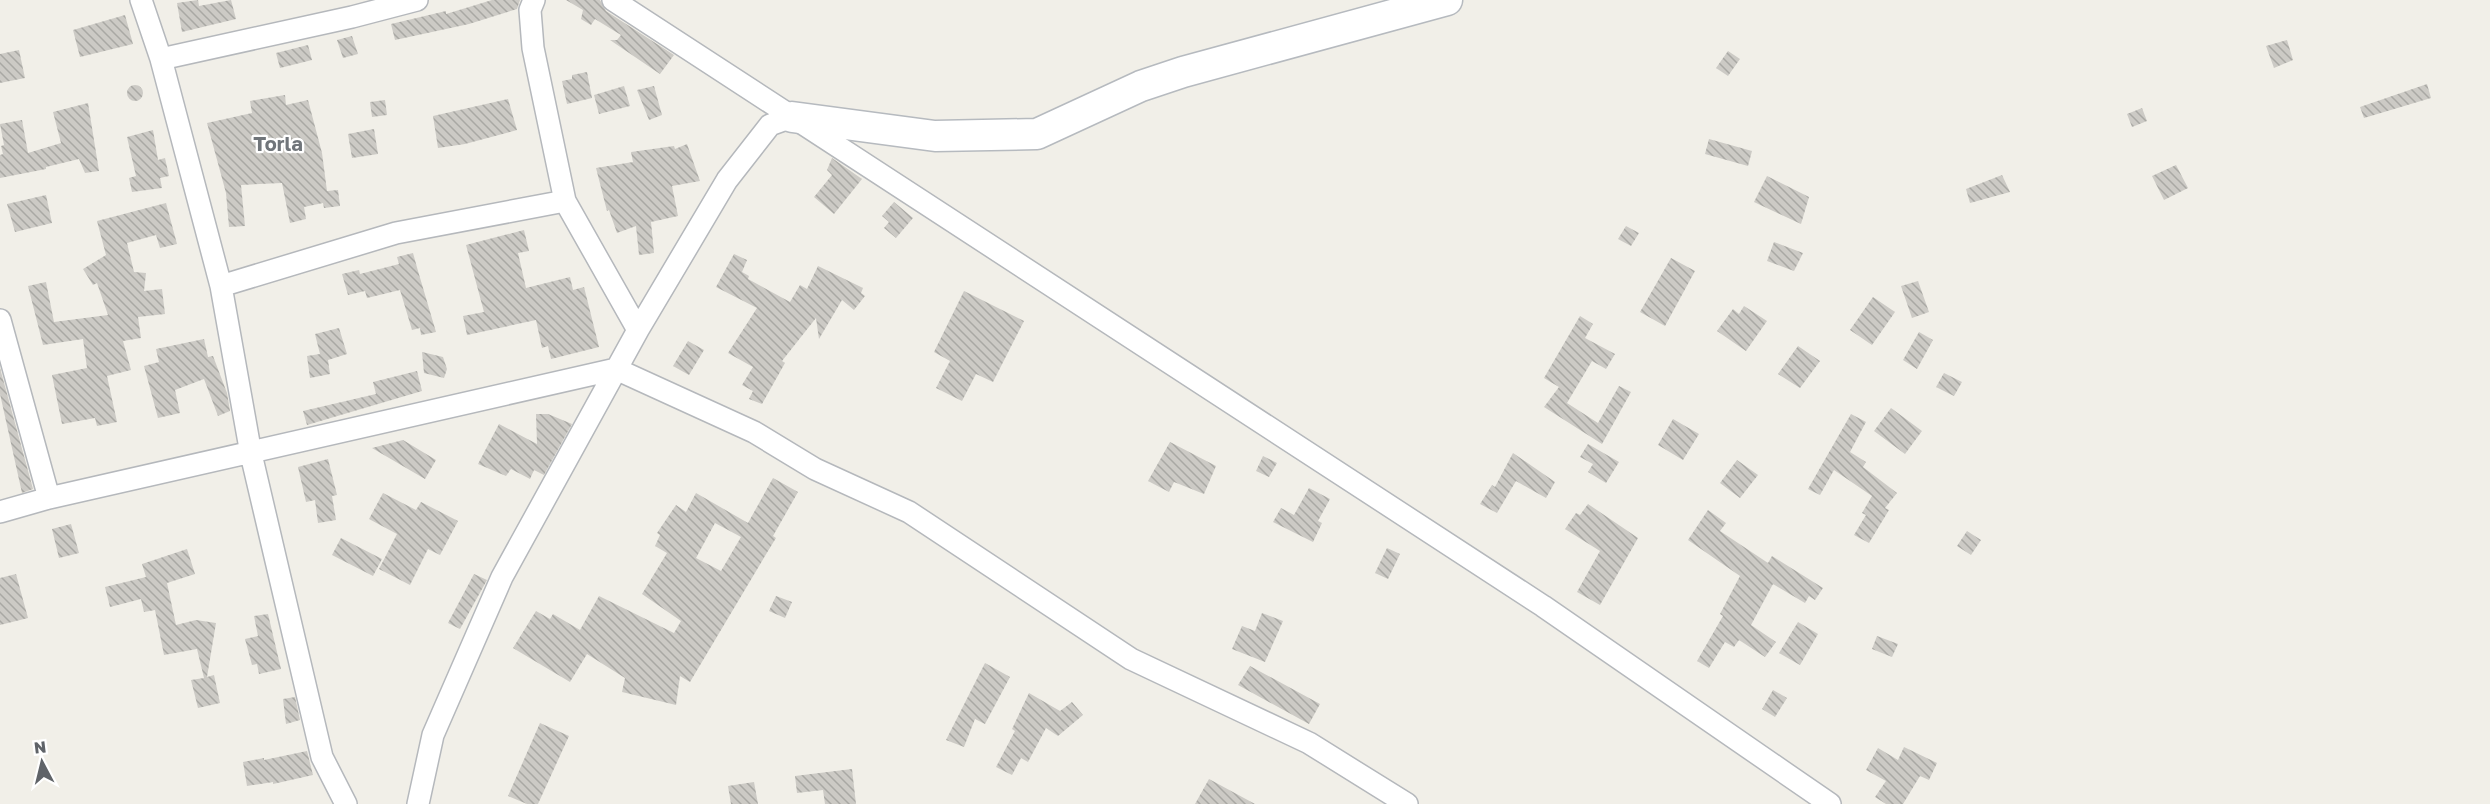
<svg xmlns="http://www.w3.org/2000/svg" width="2490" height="804" viewBox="0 0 2490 804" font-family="'Golos Text',sans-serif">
<defs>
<pattern id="building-back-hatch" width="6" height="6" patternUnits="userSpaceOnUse" patternTransform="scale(1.5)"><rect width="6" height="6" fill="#cccac5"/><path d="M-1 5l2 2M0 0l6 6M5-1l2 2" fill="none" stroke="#a9a8a4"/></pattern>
</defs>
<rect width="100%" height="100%" fill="#f1efe8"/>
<!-- building -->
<path fill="url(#building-back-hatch)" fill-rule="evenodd" d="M198 0 199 6 231 0 236 19 182 32 177 3Z
M492 0H520L517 9 469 24 395 40 391 24 446 11V14Z
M566 0H600L606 11 674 55 660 74 610 40H617L621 35 595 19 591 25 581 19 583 10Z
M125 15 133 44 80 57 73 30Z
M352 36 358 54 343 58 337 40Z
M2287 40 2293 60 2274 68 2266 46Z
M308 45 312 60 280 68 276 53Z
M19 50 25 78 0 83V54Z
M1728 51 1740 59 1728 76 1716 68Z
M587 72 592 98 567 104 562 81 572 79V75Z
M2427 84 2431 98 2364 118 2360 107Z
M127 93a8 8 0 1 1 16 0a8 8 0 1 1-16 0Z
M624 86 630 106 599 114 594 95Z
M654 86 662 115 649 120 637 90Z
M285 95 286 105 308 100 322 153 327 191 338 190 340 206 324 208 323 203 304 207 306 219 290 223 282 183 241 185 245 226 229 227 226 193 207 123 252 113 250 101Z
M508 99 517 130 465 144 438 148 433 116Z
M385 100 387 115 372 117 370 102Z
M88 103 99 171 85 173 79 159 46 167V169L0 178V155L3 154 1 146 4 145 0 124 22 120 28 153 61 143 53 112Z
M2142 108 2147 121 2132 127 2127 114Z
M374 129 378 154 352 158 348 134Z
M153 130 158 160 165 158 169 176 160 178 162 188 132 192 129 178 136 176 127 137Z
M1709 139 1752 151 1748 166 1705 154Z
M687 144 700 181 672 186 678 216 651 222 654 253 639 255 636 226 617 233 609 210 607 211 596 168 633 162 631 152 674 146 675 149Z
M832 158 862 179 834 214 814 197 832 175 827 170Z
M2176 165 2188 188 2164 200 2152 176Z
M2002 175 2010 192 1970 203 1966 189Z
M1767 176 1809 197 1801 224 1754 202Z
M46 195 52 223 15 232 7 204Z
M894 202 913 218 896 238 884 228 889 222 882 216Z
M166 203 177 244 160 248 156 235 127 243 134 272 146 273 144 291 162 289 165 314 138 317 141 338 123 341 131 370 107 376 117 422 97 426 95 418 62 424 52 375 87 368 83 339 43 345 28 286 46 282 54 322 108 315 97 283 93 285 83 269 106 255 97 221Z
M1626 226 1639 233 1631 246 1618 239Z
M524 230 529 251 518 253 526 288 570 277 573 290 584 287 599 347 551 359 548 346 542 348 536 320 467 335 463 316 484 312 466 245Z
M1774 242 1803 253 1794 271 1767 261Z
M413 253 418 271 436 332 421 335 420 328 412 330 400 290 367 298 365 291 348 295 342 274 359 270 360 274 399 264 397 257Z
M734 254 747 260 742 272 749 276 748 279 790 302 800 285 807 289 818 266 863 288 861 293 865 296 854 310 842 300 819 339 816 318 782 361 785 363 762 404 749 399 753 391 742 385 753 367 728 353 757 308 716 287Z
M1671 258 1695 271 1665 326 1640 312Z
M1918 281 1929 312 1912 318 1901 286Z
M964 291 1024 321 993 382 976 374 962 401 936 388 950 361 934 352Z
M1873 297 1895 312 1872 345 1850 330Z
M1744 306 1767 321 1746 351 1717 331 1733 309 1739 314Z
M1580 316 1593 324 1585 338 1615 354 1606 369 1592 361 1567 403 1598 423 1619 386 1631 392 1602 444 1544 407 1559 387 1544 378Z
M339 328 347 354 328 360 330 374 310 378 307 356 320 354 315 334Z
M1919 332 1933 340 1917 369 1903 360Z
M204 339 208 357 213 356 227 393 230 411 218 416 204 379 175 390 180 413 158 418 144 366 159 362 156 349Z
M688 341 704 350 689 375 673 366Z
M1798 346 1820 361 1800 388 1778 374Z
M422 352 443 357 447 369 444 378 424 373Z
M0 368 33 489 22 493 0 394Z
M417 371 422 391 307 425 303 411 376 394 373 382Z
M1944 373 1962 382 1954 396 1936 387Z
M1891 408 1922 431 1905 454 1874 431Z
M536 414H548L572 424 544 475 534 470 530 479 511 469 506 476 478 464 499 424 537 444Z
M1851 414 1866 422 1850 452 1866 462 1863 467 1897 493 1885 508 1889 510 1869 543 1854 535 1866 515 1862 513 1872 496 1834 470 1820 495 1808 489Z
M1673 419 1699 434 1683 460 1658 445Z
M403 440 436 460 425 479 372 448Z
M1170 442 1216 466 1204 494 1174 482 1169 492 1148 481Z
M1588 444 1619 462 1606 483 1588 472 1593 464 1580 457Z
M1513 453 1555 482 1546 498 1516 481 1497 513 1480 504 1492 485 1495 487Z
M1263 456 1277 463 1269 477 1256 471Z
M328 459 337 495 332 496 336 520 318 523 315 500 306 502 298 467Z
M1737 460 1758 475 1740 498 1720 483Z
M773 478 798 492 773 536 776 538 768 551 690 682 680 676 676 705 622 692 625 678 587 654 570 682 513 648 536 611 550 619 553 614 580 630 599 596 674 633 681 621 642 594 667 553 655 546 660 535 657 533 676 505 686 512 696 493 748 523ZM715 523 741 537 721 571 696 558Z
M1309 488 1330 499 1318 521 1322 523 1313 542 1273 522 1281 508 1294 515Z
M383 493 416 510 421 502 458 521 440 555 428 549 410 585 379 569 397 534 369 519Z
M1588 504 1638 538 1600 605 1577 592 1600 551 1565 529 1576 513 1580 515Z
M1708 510 1726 523 1720 531 1768 563 1772 556 1823 588 1815 600 1809 596 1805 603 1773 584 1751 625 1776 642 1765 657 1739 640 1734 647 1725 642 1709 668 1697 661 1723 616 1720 614 1740 576 1688 540Z
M71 524 79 553 59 558 52 529Z
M1967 531 1981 540 1971 555 1957 546Z
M341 538 382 559 373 576 332 555Z
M1387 548 1400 554 1388 579 1375 573Z
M187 549 195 574 167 583 176 625 196 620 216 623 207 677 214 675 220 703 198 708 191 680 204 678 197 649 164 655 155 610 144 612 141 599 110 607 105 587 146 577 142 564Z
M16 574 28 618 0 625V578Z
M474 574 487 580 460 629 448 623Z
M776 596 792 602 785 618 769 611Z
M1262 613 1283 621 1265 662 1232 649 1242 626 1255 631Z
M268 614 281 669 259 674 257 664 252 665 245 639 258 636 254 616Z
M1798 622 1818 634 1800 665 1779 653Z
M1877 636 1898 644 1892 657 1872 649Z
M985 663 1010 677 985 724 975 719 964 747 946 740Z
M1250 666 1320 704 1309 724 1238 685Z
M1773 690 1787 698 1775 717 1762 709Z
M1029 693 1060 711 1072 702 1083 715 1058 736 1046 728 1028 762 1021 758 1012 775 996 767 1015 731 1012 729Z
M295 697 300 720 286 724 283 699Z
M540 723 569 736 538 804H527L508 796Z
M1904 747 1937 763 1929 780 1920 776 1903 804H1886L1875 797 1886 781 1866 770 1878 748 1898 760Z
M307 751 313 775 273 784V782L247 786 243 762 264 758V760Z
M852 769 856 804H825L823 790 797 793 795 776Z
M1209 779 1255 804H1195Z
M754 782 758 804H731L728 786Z"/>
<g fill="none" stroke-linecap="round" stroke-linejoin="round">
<defs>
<path id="street" d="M141 0 161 59 221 286 251 454 322 757 346 804
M534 0 530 10 533 48 565 201 638 330
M613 0 1543 606 1830 804
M161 59 352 17 417 0
M221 286 396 233 565 201
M0 320 49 498
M0 512 49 498 616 369 754 432 815 469 909 512 1131 659 1309 743 1407 804
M418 804 433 735 502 577 638 330 727 180 770 125 792 117"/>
<path id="secondary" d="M792 117 935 136 1037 134 1141 86 1183 72 1447 0"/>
</defs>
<!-- street casing -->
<use href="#street" stroke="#b5b8bc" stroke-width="24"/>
<!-- secondary casing -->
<use href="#secondary" stroke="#b6babf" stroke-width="33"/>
<!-- street -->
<use href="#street" stroke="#fff" stroke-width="21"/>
<!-- secondary -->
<use href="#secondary" stroke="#fff" stroke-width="30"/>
</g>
<g text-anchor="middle" stroke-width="4.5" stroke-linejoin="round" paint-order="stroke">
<!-- quarter labels -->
<g font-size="20" font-weight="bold" fill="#70757a" stroke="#fff">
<text x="278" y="151">Torla</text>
</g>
</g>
<!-- north arrow -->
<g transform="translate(42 762) rotate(353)" stroke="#ffffff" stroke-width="4.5" paint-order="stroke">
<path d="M0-4.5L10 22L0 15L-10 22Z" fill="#5f6368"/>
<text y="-9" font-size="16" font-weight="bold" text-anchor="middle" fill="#5f6368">N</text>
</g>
</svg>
